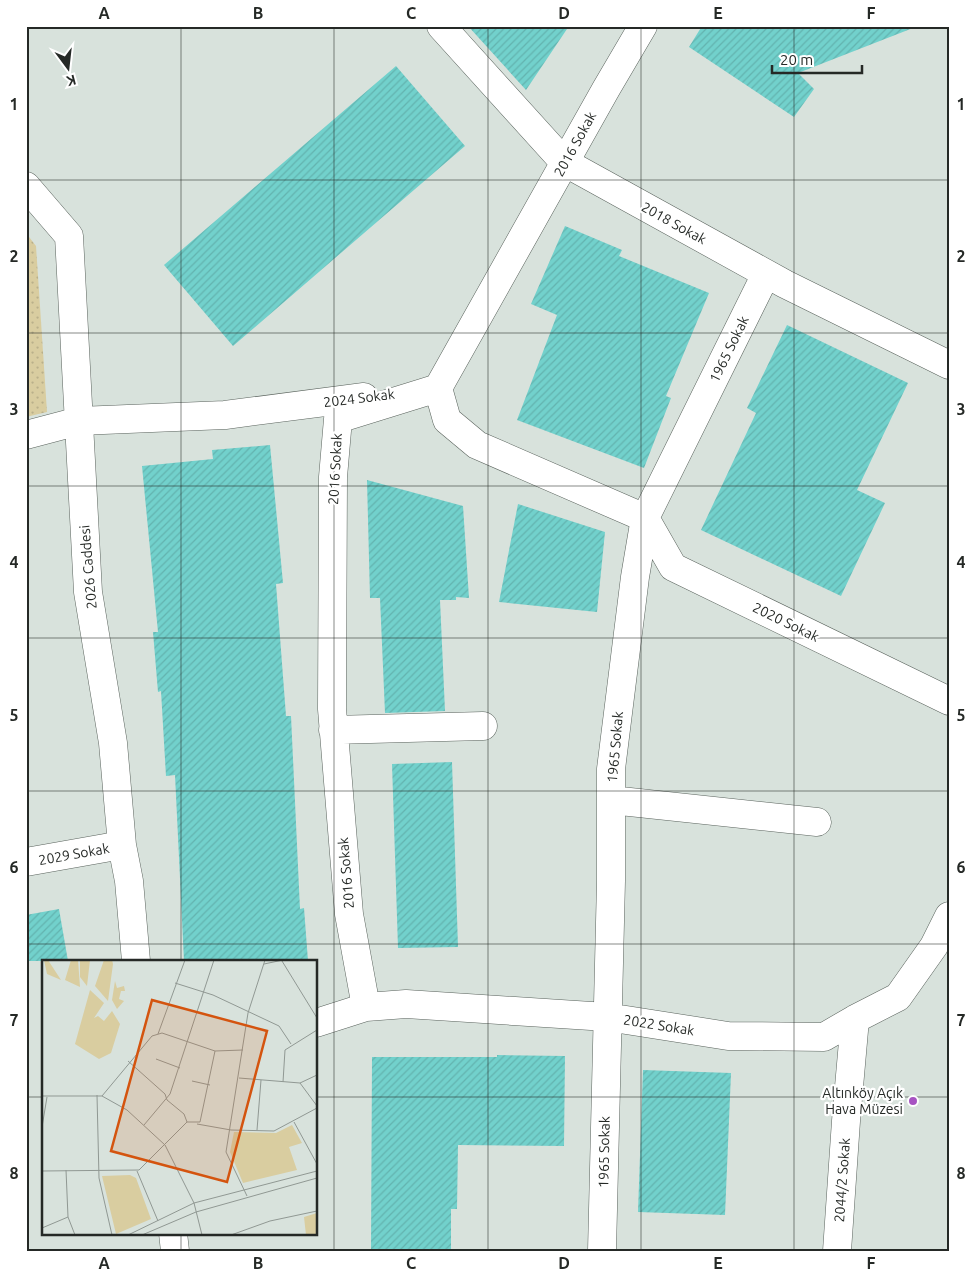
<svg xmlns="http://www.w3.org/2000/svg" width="975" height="1277" viewBox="0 0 975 1277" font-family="Ubuntu,sans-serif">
<defs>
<pattern id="grass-dots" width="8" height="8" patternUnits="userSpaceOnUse" patternTransform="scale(1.25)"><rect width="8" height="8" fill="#d9cda0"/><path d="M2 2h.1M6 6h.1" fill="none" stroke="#bab08a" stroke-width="1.8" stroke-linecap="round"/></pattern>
<pattern id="building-hatch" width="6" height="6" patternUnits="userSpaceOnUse" patternTransform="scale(1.25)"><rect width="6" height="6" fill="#72d1cc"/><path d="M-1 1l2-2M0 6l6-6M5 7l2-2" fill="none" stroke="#63b3af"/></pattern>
</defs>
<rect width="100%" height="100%" fill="#d8e2dc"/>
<!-- grass -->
<path fill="url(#grass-dots)" d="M26 233 36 246 47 412 26 417Z"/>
<!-- building -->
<path fill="url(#building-hatch)" d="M468 26H569L526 90Z
M702 26H912L913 28 798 73 814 89 794 117 689 47Z
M396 66 465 146 233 346 164 265Z
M565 226 622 250 619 256 709 293 666 396 671 398 644 468 517 420 557 315 531 304Z
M787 325 908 383 857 490 885 503 841 596 701 530 756 413 747 408Z
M270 445 283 583 276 584 286 716H291L300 909 304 908 308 961H184L175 775 166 776 161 691 158 692 153 632H158L142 466 213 459 212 450Z
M367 480 463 506 469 598 456 597V600H440L445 711 385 713 380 598H370Z
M518 504 605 532 597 612 499 602Z
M452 762 458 947 398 948 392 764Z
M59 909 68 961H26V915Z
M497 1055 565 1056 564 1146 458 1145 457 1209H451V1251H371L372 1057H497Z
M643 1070 731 1073 725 1215 638 1212Z"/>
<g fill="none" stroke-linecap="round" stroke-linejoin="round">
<defs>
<path id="minor" d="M441 26 564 162 785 284 949 365
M26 186 69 236 88 592 113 743 122 845 129 881 136 961
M438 388 447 420 477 445 645 518 673 567 949 701
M26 435 79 421 225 415 364 397
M333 730 483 726
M611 800 817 822
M26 862 122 845
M366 1007 349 914 332 709 333 477 338 419 438 388 606 89 643 26
M316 1023 366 1007 406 1004 607 1017 728 1036 824 1037 855 1019 898 997 934 946 949 916
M173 1233 175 1251
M602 1251 611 881V769L635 577 645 518 766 274
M837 1251 846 1121 855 1019"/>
</defs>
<!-- minor casing -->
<use href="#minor" stroke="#5a635d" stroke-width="29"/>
<!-- minor -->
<use href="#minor" stroke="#fff" stroke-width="28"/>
</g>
<!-- grid -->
<path fill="none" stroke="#252926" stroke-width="1" stroke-opacity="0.55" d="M181 26V961M334 26V1251M488 26V1251M641 26V1251M794 26V1251M26 180H949M26 333H949M26 486H949M26 638H949M26 791H949M26 944H949M26 1097H44M316 1097H949M181 1233V1251"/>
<!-- markers -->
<circle fill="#a753c2" stroke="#fff" stroke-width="2" cx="913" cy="1101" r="5"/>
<g text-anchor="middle" stroke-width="4.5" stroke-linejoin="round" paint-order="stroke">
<!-- street labels -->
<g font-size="14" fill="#252926" stroke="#fff">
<text transform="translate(575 144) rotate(-61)" y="5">2016 Sokak</text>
<text transform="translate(674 223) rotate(29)" y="5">2018 Sokak</text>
<text transform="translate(729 349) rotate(-64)" y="5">1965 Sokak</text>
<text transform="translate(359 398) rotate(-7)" y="5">2024 Sokak</text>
<text transform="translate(335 469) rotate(-87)" y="5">2016 Sokak</text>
<text transform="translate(88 567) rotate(-95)" y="5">2026 Caddesi</text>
<text transform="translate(786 622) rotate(26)" y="5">2020 Sokak</text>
<text transform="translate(615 747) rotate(-85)" y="5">1965 Sokak</text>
<text transform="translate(74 854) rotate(-10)" y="5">2029 Sokak</text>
<text transform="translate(346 873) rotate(-95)" y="5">2016 Sokak</text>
<text transform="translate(659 1025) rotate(9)" y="5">2022 Sokak</text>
<text transform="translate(604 1152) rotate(-89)" y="5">1965 Sokak</text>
<text transform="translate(842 1180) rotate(-86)" y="5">2044/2 Sokak</text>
</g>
<!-- poi labels -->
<g font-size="14" fill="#252926" stroke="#fff" text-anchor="end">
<text x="903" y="1098">Altınköy Açık<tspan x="903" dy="16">Hava Müzesi</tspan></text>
</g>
</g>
<!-- overview -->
<g transform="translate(42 960)">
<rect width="275" height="275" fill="#d8e2dc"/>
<path d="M2 0H6L19 20 5 14ZM29 0H36L38 27 23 20ZM38 0H48L45 26 38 17ZM62 0H70L71 4 66 41 53 26ZM73 21 75 28 82 26 83 31H79L77 39 82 41 75 49 70 40ZM48 30 62 43 52 58 56 56 62 61 70 51 78 64 69 93 57 99 33 84ZM250 165 260 183 247 187 255 210 201 223 188 192 192 172 234 173ZM88 215 94 218 109 259 74 274 60 216ZM275 253V275H264L262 257Z" fill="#d9cda0"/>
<path fill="none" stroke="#909893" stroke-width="1" d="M240 1 275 58M222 4 241 0M133 23 171 35 237 66 249 84M116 74 143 0M114 99 138 108M86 101 123 134 125 140 142 154 145 162M197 118 258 123 275 115M150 121 168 125M241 122 243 90 275 70M258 123 275 146M55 135 57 218 70 275M0 136H60L85 150 123 185 152 243 160 275M60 136 110 76 120 73 173 91 201 90M252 162 275 204M155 164 189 170 232 171 275 148M102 165 128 134 172 0M0 167 5 137M215 170 219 120M24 210 26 257 33 275M0 211 97 210 145 162H158L173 91M95 211 116 261M205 236 184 192 206 53 223 0M0 268 26 257M86 275 152 243 275 211M100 275 154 252 275 218M189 275 228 261 275 251"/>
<path fill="#d4540f" fill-opacity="0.15" stroke="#d4540f" stroke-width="2.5" d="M110 40 225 71 185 222 69 191Z"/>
<rect width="275" height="275" fill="none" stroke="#252926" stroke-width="2.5"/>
</g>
<!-- border -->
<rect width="975" height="1277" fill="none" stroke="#ffffff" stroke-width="55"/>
<!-- north arrow -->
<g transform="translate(68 68) rotate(165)" stroke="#ffffff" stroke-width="4" paint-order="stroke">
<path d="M0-4L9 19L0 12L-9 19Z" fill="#252926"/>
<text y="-8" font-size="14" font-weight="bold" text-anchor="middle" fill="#252926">K</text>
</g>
<!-- scale -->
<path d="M772 65v8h90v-8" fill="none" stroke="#252926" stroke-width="2.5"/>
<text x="780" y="65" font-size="15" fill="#252926" stroke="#ffffff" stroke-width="4" paint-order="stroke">20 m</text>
<rect x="28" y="28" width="920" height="1222" fill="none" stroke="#252926" stroke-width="2"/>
<g font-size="16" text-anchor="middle" font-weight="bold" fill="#252926">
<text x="104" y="19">A</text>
<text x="258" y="19">B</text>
<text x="411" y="19">C</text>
<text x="564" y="19">D</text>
<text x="718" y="19">E</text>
<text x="871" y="19">F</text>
<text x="14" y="110">1</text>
<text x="961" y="110">1</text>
<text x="14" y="262">2</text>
<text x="961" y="262">2</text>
<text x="14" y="415">3</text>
<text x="961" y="415">3</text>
<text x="14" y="568">4</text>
<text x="961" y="568">4</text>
<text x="14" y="721">5</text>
<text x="961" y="721">5</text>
<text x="14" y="873">6</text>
<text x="961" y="873">6</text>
<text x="14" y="1026">7</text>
<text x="961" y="1026">7</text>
<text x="14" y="1179">8</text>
<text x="961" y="1179">8</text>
<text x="104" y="1269">A</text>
<text x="258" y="1269">B</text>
<text x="411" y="1269">C</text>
<text x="564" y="1269">D</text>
<text x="718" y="1269">E</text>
<text x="871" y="1269">F</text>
</g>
</svg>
